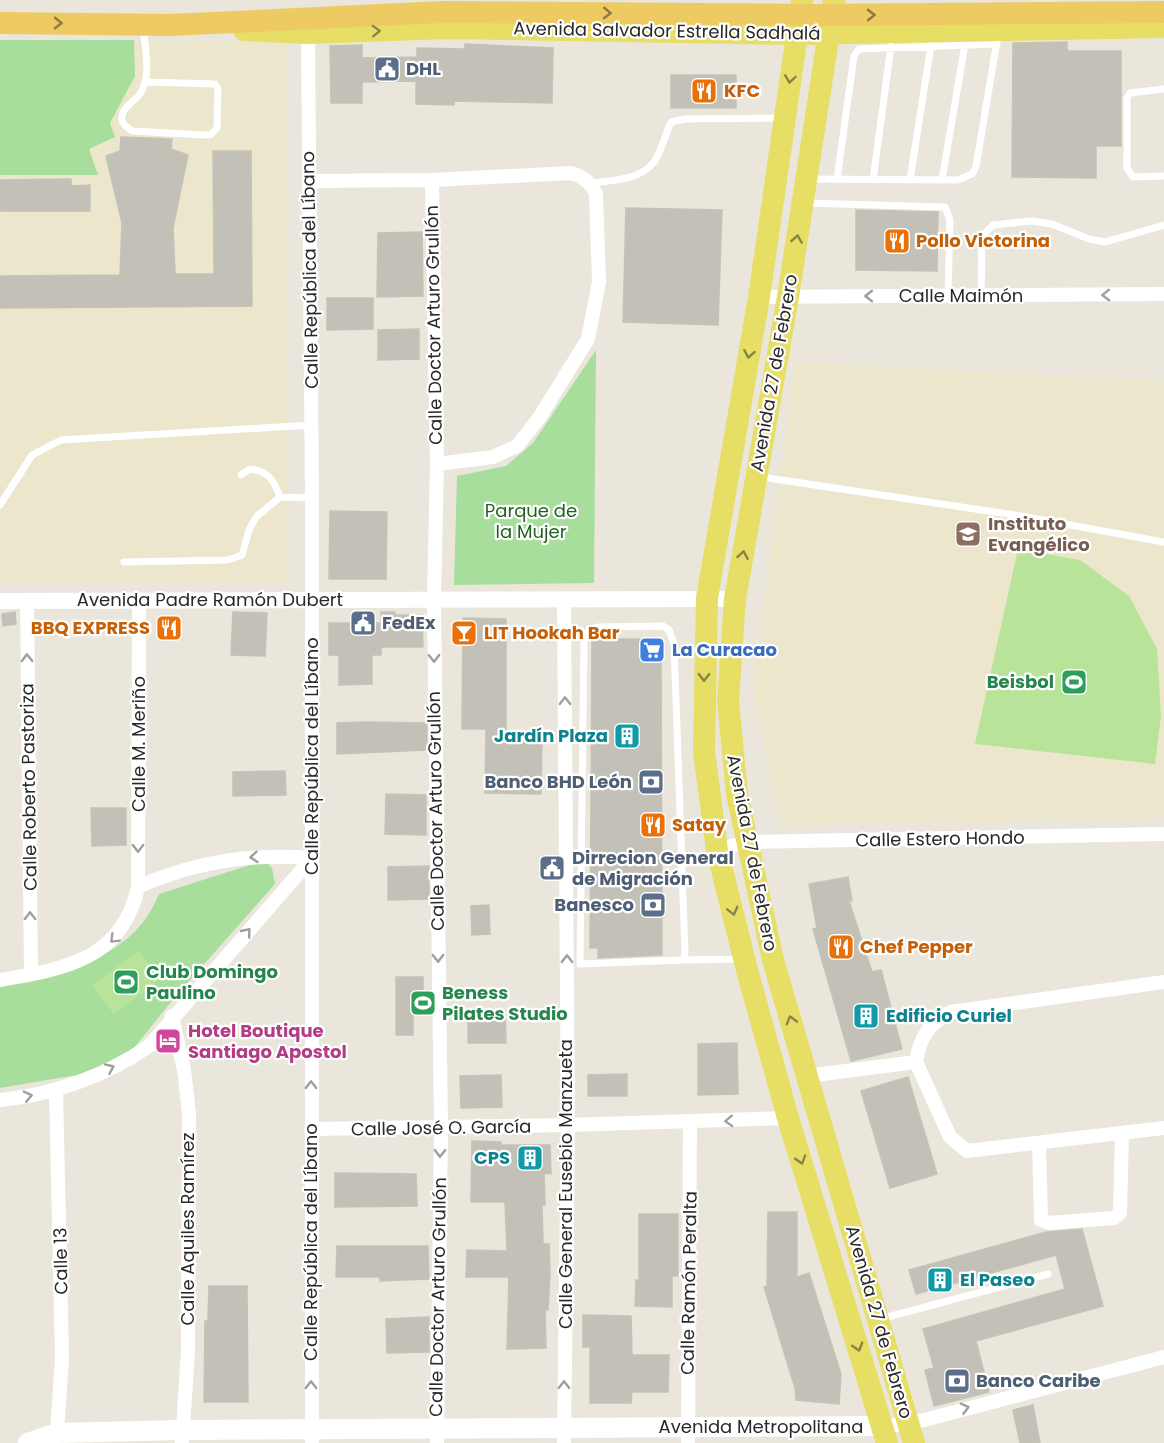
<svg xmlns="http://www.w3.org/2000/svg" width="1164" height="1443" viewBox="0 0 1164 1443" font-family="Poppins,sans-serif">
<rect width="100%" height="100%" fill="#eae6dc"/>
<!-- education -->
<path fill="#ebe6cc" d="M0 40 288 42V583L0 584Z
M795 362 1164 381V818L780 825 753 688Z"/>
<!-- green -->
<path fill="#a7de9c" d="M0 40H134L135 76 110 123 115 137 89 149 98 175H0Z
M596 350 594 583 454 585 457 476 506 466 533 443Z
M265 860 272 868 275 884 175 997 118 1068 0 1088V987C63 971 132 961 159 894Z"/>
<!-- pitch -->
<path fill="#b7e498" d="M1018 549 1080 560 1129 596 1157 649 1161 716 1155 764 975 744Z
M139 950 160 979 114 1014 92 985Z"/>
<!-- building -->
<path fill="#c3c0b7" stroke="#c5c2b6" stroke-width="1.5" d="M1067 42V51H1121V146H1096V178L1012 177 1013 43Z
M465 44 553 48 552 103 454 101V105L416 104V81L362 82V103H331L330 46 362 45V58L417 57V48L465 49Z
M671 75H736V108H671Z
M121 137 172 139 171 149 188 155 173 228 175 274H214L213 151H251L252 306 0 308V276L120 275 122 223 106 156 120 151Z
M71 179V186L90 185V211H0V180Z
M626 208 722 210 718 325 623 322Z
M856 210 938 212 937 271 856 270Z
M422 232 423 296 377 297 378 233Z
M327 298H373V329L327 330Z
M419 329V359L378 360V330Z
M330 511 387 512 386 579H329Z
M15 612 16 624 3 626 2 614Z
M233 612 267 613 265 656 231 655Z
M381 612H395V615H422L423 647H381V655H372V684L339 685V655H329V623H381Z
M463 618 506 619V731H542L541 794 485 793 486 729H462Z
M592 639H661L662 955 598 958V948H590Z
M367 722 427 723V750L337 754V723Z
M285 771 286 795 233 796V772Z
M386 794 426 795V835L385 834Z
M91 808H126V845L92 846Z
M429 866V899L388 900V867Z
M848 877 852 901H849L872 972 881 970 902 1049 851 1061 813 929 817 928 809 884Z
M489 905 490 934 472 935 471 906Z
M396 977H423V1010H413V1035H396Z
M505 1012 506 1043H468V1013Z
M737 1043 738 1094 698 1095V1044Z
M627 1074V1096H588V1075Z
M501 1075 502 1107 461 1108 460 1076Z
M908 1077 937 1174 890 1188 861 1091Z
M472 1141 501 1142V1145H550L551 1174 544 1173 545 1205H542L543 1244H549L550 1274 548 1310H545L546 1348 507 1349 509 1277H466L467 1250 507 1251 505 1202H471Z
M335 1173 416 1174 417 1206 335 1207Z
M768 1212H797V1277L809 1273 841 1374 839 1404 796 1400 795 1388 764 1287 767 1286Z
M639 1214H678V1276H672V1307L635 1306 636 1280H639Z
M1082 1229 1103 1306 976 1341 989 1392 934 1406 925 1370 934 1368 923 1329 1065 1289 1056 1255 916 1294 909 1270 1046 1232Z
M337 1246H428L429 1279 380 1281V1277H336Z
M209 1286H247L248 1402H204L205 1321H208Z
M583 1315 631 1316 632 1355H669L668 1392H632L631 1403H590V1347H583Z
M429 1317V1352L387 1353 386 1319Z
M1033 1405 1040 1443H1020L1013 1410Z"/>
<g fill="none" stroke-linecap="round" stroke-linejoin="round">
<!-- service -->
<path stroke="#fff" stroke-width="7" d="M143 27C145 49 152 74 140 94 135 101 123 107 122 116 120 123 127 127 132 131L205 135H210L217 128 218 88 215 84 145 82
M1164 89 1130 93 1127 98V168L1133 177 1164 176
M809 179 958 180 972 174 976 167 998 35
M837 179 854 56 859 49 997 44
M873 180 891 46
M910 180 931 45
M942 180 965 44
M590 183C610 181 641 180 654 162 662 151 665 134 671 122L685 119 782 118
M805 203 945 207 950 220 948 296
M981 296 982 242 984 234 993 225 1031 221 1052 224 1089 239 1105 242 1164 225
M241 475 250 469C268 471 274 480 280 497
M761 477 1015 515 1164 542
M0 505 32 455 61 440 312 425
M124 562 228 560 242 555 249 530 256 517 280 497 312 498
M663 626 669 630 674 644 685 953 683 960 580 964 584 638 589 630 598 627Z
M683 960 742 959
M880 1319 1048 1274"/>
<!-- minor -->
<path stroke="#fff" stroke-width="14" d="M308 33 312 498V1443
M432 180 437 464 434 600 441 1128 437 1443
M309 181 432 180 571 173C584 177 590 182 596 194L599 282 588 339 539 418 517 446 493 457 437 464
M759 297 1164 294
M27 600 31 974
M717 850 746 842 1164 834
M138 887C193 862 252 853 312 858
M0 980C65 969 123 959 138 887L139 601
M172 1016 184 1070 189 1113 188 1350 182 1443
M916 1062C920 1037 929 1023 951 1012L1164 982
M807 1076 916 1062 950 1137 967 1151 1164 1128
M56 1090 62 1358 57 1433
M0 1100C52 1095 106 1076 149 1046L312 858
M311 1129 568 1125 788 1118
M1039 1144 1041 1220 1049 1223 1114 1218 1120 1213 1122 1133
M883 1426 909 1424 1164 1357
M564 1443 568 1125 564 600
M688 1443 690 1122"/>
<!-- tertiary -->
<path stroke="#fff" stroke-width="16" d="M0 601 735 599"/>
<!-- secondary -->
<path stroke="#fff" stroke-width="20" d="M28 1443 57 1433 182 1430 883 1426"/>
<!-- primary -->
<path stroke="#e7de65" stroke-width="22" d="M802 0 759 297 707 598 704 752 717 850 747 970 788 1118 887 1443
M834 0 788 297 735 599 728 701 737 794 773 960 914 1443
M244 30 308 33 448 28 796 34 1164 27"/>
<!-- trunk -->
<path stroke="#edca62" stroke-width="22" d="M0 23 170 25 443 12 812 15 1164 12"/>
</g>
<!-- one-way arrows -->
<defs><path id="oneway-chevron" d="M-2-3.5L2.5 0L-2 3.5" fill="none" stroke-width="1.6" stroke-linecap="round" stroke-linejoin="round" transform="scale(1.5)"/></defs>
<g stroke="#8b7a46">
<use href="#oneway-chevron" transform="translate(607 13) rotate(1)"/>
<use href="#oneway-chevron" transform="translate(871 15) rotate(-1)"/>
<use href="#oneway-chevron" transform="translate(58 23) rotate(1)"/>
</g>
<g stroke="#888447">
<use href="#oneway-chevron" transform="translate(376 31) rotate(-2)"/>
<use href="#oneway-chevron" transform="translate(790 79) rotate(98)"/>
<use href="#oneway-chevron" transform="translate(797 239) rotate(-81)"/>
<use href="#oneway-chevron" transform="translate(749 354) rotate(100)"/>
<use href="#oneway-chevron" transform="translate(743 555) rotate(-80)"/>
<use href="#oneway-chevron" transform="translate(704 677) rotate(91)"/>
<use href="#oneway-chevron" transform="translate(733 911) rotate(76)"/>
<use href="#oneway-chevron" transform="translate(791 1020) rotate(-106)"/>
<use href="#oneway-chevron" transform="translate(801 1160) rotate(73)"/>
<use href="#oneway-chevron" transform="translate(858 1347) rotate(73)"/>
</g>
<g stroke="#9f9f9f">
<use href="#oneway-chevron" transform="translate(1106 295) rotate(179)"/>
<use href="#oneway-chevron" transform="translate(869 296) rotate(180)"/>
<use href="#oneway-chevron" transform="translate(27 658) rotate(-91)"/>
<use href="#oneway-chevron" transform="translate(434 658) rotate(89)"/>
<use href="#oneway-chevron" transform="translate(565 701) rotate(-90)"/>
<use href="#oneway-chevron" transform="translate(138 848) rotate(90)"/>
<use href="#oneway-chevron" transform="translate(254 857) rotate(175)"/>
<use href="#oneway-chevron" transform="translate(30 916) rotate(-91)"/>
<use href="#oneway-chevron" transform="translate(247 932) rotate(-51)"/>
<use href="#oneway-chevron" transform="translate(114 939) rotate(135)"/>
<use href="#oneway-chevron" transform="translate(438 958) rotate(89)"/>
<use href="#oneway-chevron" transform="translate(567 959) rotate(-90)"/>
<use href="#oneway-chevron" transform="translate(110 1068) rotate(-24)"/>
<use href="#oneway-chevron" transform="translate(311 1085) rotate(-90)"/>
<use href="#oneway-chevron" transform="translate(28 1096) rotate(-13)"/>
<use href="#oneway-chevron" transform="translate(729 1121) rotate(178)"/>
<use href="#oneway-chevron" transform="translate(440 1153) rotate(91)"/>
<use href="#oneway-chevron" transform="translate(311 1385) rotate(-90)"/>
<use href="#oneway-chevron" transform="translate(564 1385) rotate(-89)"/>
<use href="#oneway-chevron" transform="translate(965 1408) rotate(-14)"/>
</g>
<!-- icons -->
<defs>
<symbol id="civic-square" viewBox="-11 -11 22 22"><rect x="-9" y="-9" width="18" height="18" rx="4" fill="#5c6f8a" stroke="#fff"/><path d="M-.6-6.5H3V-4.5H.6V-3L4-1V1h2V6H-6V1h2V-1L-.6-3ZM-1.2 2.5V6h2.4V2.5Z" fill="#fff"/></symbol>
<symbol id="restaurant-square" viewBox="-11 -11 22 22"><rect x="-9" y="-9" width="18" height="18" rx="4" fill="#e8710a" stroke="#fff"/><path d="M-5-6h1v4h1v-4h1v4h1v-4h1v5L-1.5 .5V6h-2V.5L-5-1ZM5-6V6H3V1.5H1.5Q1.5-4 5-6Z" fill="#fff"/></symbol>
<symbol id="school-square" viewBox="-11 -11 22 22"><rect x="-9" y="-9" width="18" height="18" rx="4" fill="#8d6e63" stroke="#fff"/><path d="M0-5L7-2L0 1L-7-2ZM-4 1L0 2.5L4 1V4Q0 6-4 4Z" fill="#fff"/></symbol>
<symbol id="bar-square" viewBox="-11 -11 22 22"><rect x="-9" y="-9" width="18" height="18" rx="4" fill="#e8710a" stroke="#fff"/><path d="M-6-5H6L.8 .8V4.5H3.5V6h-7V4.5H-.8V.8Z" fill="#fff"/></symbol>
<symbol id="supermarket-square" viewBox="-11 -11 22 22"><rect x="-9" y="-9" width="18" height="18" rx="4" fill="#3f7fe0" stroke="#fff"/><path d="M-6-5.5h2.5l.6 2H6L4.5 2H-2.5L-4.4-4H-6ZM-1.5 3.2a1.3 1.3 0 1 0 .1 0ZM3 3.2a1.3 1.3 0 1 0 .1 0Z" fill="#fff"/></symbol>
<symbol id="stadium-square" viewBox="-11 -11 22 22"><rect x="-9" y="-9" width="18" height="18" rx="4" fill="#2e9e5b" stroke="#fff"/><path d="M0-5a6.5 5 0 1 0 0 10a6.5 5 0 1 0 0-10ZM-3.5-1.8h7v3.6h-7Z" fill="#fff"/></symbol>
<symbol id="building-square" viewBox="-11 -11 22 22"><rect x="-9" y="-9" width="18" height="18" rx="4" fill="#0f9aa8" stroke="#fff"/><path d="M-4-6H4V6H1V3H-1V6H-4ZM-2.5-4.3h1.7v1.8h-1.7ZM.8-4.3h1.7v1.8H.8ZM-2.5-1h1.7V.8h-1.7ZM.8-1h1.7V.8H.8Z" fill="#fff"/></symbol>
<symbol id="bank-square" viewBox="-11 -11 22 22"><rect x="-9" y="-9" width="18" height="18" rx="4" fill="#5c6f8a" stroke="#fff"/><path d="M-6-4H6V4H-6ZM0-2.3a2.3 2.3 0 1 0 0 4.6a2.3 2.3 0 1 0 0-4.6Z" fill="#fff"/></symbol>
<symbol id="hotel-square" viewBox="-11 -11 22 22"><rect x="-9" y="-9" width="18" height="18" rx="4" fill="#d1479c" stroke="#fff"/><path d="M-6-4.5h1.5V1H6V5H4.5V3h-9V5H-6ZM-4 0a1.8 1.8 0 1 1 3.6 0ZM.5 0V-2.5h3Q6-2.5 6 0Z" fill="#fff"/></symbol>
</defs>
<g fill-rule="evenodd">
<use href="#civic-square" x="372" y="54" width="30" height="30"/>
<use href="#restaurant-square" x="689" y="76" width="30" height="30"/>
<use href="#restaurant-square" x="882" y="226" width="30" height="30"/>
<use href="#school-square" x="953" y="519" width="30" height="30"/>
<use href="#civic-square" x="348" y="608" width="30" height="30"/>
<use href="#restaurant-square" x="154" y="613" width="30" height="30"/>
<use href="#bar-square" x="449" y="618" width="30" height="30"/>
<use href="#supermarket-square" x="637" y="635" width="30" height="30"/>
<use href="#stadium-square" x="1059" y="667" width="30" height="30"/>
<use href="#building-square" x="612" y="721" width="30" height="30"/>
<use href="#bank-square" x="636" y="767" width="30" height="30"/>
<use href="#restaurant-square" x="638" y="810" width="30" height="30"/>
<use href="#civic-square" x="537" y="853" width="30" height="30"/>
<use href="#bank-square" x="638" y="890" width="30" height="30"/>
<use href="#restaurant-square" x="826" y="932" width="30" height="30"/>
<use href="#stadium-square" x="111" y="967" width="30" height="30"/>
<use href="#stadium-square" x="408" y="988" width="30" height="30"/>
<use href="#building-square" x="851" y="1001" width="30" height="30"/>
<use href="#hotel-square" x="153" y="1026" width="30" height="30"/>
<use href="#building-square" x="515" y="1143" width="30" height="30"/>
<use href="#building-square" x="925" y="1265" width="30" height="30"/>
<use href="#bank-square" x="942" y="1366" width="30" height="30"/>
</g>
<g text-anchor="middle" stroke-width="4.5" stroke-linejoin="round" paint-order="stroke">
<!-- street labels -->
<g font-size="18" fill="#292929" stroke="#fff">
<text transform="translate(667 31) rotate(1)" y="6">Avenida Salvador Estrella Sadhalá</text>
<text transform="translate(310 270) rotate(-91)" y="6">Calle República del Líbano</text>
<text x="961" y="302">Calle Maimón</text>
<text transform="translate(434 325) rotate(-91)" y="6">Calle Doctor Arturo Grullón</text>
<text transform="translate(774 373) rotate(-80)" y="6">Avenida 27 de Febrero</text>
<text x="210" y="606">Avenida Padre Ramón Dubert</text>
<text transform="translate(139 744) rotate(-90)" y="6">Calle M. Meriño</text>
<text transform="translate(312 756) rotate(-90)" y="6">Calle República del Líbano</text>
<text transform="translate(29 787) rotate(-91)" y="6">Calle Roberto Pastoriza</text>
<text transform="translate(436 811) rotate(-91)" y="6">Calle Doctor Arturo Grullón</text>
<text transform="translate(940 839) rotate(-1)" y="6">Calle Estero Hondo</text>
<text transform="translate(752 853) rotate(79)" y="6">Avenida 27 de Febrero</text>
<text transform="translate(441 1128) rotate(-1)" y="6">Calle José O. García</text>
<text transform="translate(566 1184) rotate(-90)" y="6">Calle General Eusebio Manzueta</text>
<text transform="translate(188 1229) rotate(-90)" y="6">Calle Aquiles Ramírez</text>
<text transform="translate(311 1242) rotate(-90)" y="6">Calle República del Líbano</text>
<text transform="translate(61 1261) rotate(-91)" y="6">Calle 13</text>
<text transform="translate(689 1283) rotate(-89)" y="6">Calle Ramón Peralta</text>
<text transform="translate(438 1297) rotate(-89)" y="6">Calle Doctor Arturo Grullón</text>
<text transform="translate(879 1322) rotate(74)" y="6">Avenida 27 de Febrero</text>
<text x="761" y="1433">Avenida Metropolitana</text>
</g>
<!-- service labels -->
<g font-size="18" font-weight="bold" fill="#4e5e75" stroke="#fff" text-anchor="start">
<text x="406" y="75">DHL</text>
<text x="382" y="629">FedEx</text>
<text x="632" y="788" text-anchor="end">Banco BHD León</text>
<text x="572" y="864">Dirrecion General<tspan x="572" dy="21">de Migración</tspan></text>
<text x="634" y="911" text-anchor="end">Banesco</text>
<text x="976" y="1387">Banco Caribe</text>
</g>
<!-- food labels -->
<g font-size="18" font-weight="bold" fill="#c56008" stroke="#fff" text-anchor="start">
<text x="724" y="97">KFC</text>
<text x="916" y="247">Pollo Victorina</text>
<text x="150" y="634" text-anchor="end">BBQ EXPRESS</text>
<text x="484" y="639">LIT Hookah Bar</text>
<text x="672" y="831">Satay</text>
<text x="860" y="953">Chef Pepper</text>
</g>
<!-- park labels -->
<g font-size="18" fill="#21611f" stroke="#fff">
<text x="531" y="517">Parque de<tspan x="531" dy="21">la Mujer</tspan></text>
</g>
<!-- education labels -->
<g font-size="18" font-weight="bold" fill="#785e54" stroke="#fff" text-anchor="start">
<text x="988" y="530">Instituto<tspan x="988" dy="21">Evangélico</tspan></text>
</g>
<!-- shop labels -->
<g font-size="18" font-weight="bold" fill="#366cbe" stroke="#fff" text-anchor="start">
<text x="672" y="656">La Curacao</text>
</g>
<!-- leisure labels -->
<g font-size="18" font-weight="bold" fill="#27864d" stroke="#fff" text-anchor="start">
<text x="1054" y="688" text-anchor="end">Beisbol</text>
<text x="146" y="978">Club Domingo<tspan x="146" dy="21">Paulino</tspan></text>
<text x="442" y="999">Beness<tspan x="442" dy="21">Pilates Studio</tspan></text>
</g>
<!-- culture labels -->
<g font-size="18" font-weight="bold" fill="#0d838f" stroke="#fff" text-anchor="end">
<text x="608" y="742">Jardín Plaza</text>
<text x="886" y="1022" text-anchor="start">Edificio Curiel</text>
<text x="510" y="1164">CPS</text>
<text x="960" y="1286" text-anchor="start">El Paseo</text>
</g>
<!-- hotel labels -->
<g font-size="18" font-weight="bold" fill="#b23c85" stroke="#fff" text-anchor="start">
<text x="188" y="1037">Hotel Boutique<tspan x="188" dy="21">Santiago Apostol</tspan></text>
</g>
</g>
</svg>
